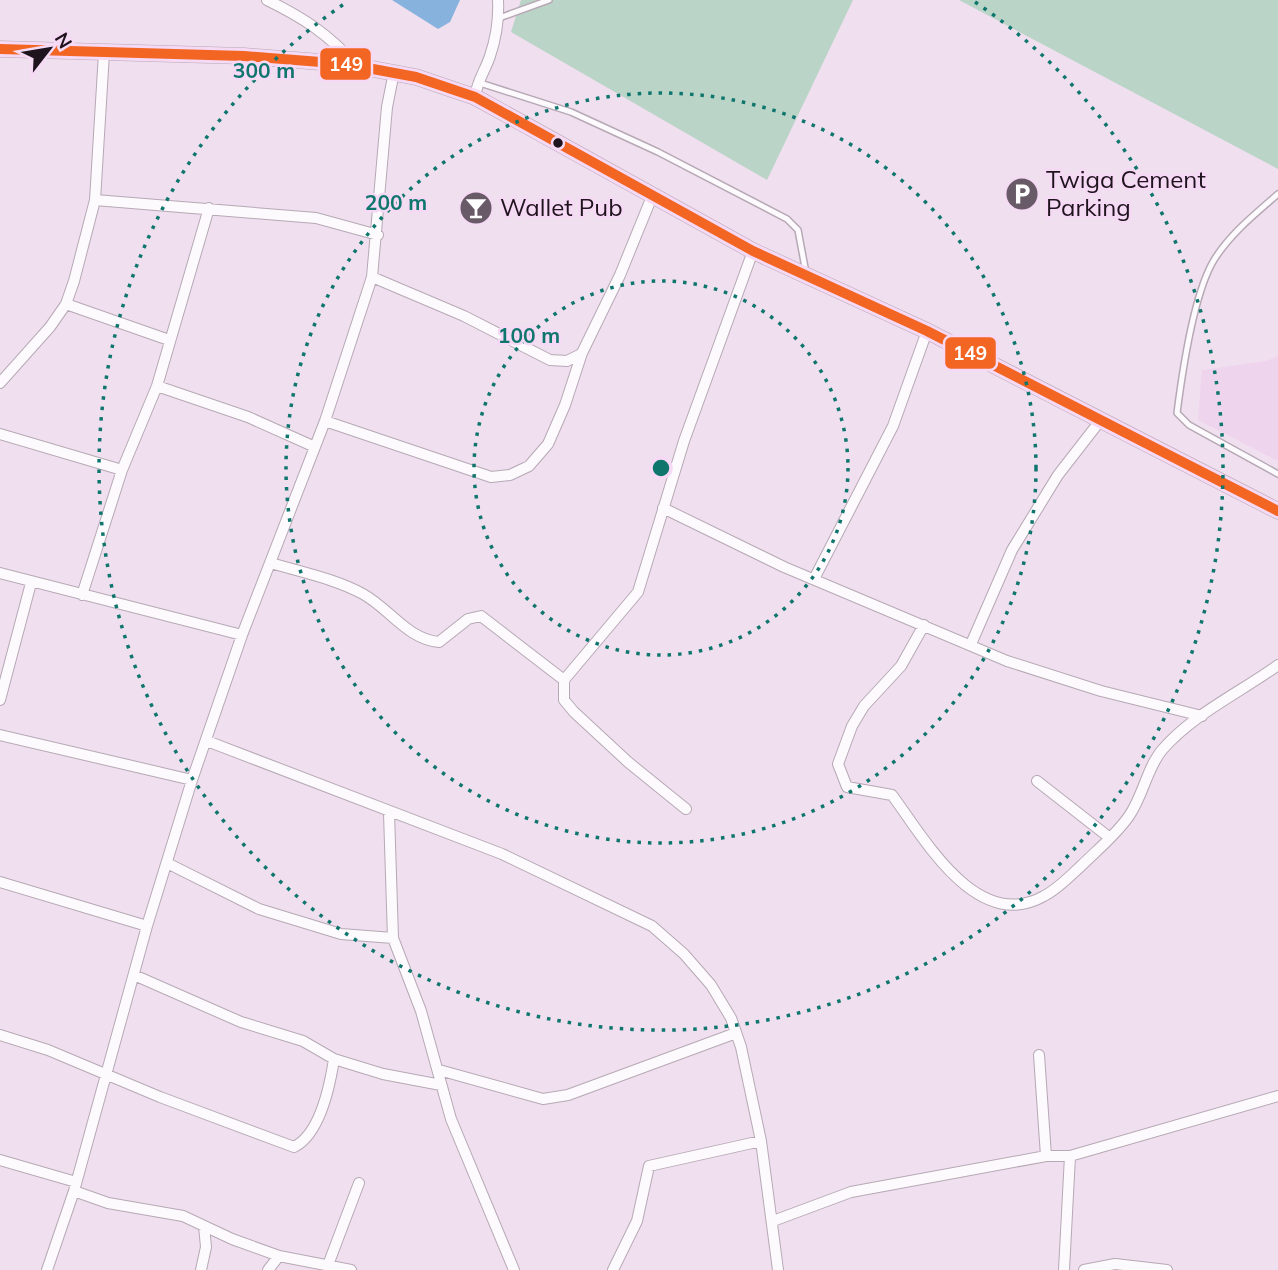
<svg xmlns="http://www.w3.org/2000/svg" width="1278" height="1270" viewBox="0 0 1278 1270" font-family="Mulish,sans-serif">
<rect width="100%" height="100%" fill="#f0dfef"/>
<!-- built -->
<path fill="#efd4ed" d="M1278 356V461L1198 420 1202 370 1266 361Z"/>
<!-- green -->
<path fill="#bad4c7" d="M521 0H853L767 180 511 32Z
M959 0H1278V169Z"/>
<!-- water -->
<path fill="#87b2dd" d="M392 0H460L450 22 438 29Z"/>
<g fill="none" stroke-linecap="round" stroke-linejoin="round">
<defs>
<path id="lane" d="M499 18 549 0
M477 82 571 112 658 152 787 219 798 230 806 273
M1278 194C1255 214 1230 234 1214 260 1194 293 1182 374 1177 413L1189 425 1278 474"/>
<path id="street" d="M267 0C304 18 328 34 356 65
M475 97C477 81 485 71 490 56 496 38 499 19 498 0
M95 200 316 218 378 235
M372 277 464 316 550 360 567 361 581 354
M66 304 169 340
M0 383 50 327 66 304 74 281 95 200 104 53
M157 386 248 417 315 447
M325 421 491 477 510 475 529 466 548 444 565 405 582 353 620 275 653 194
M0 434 122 470
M663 508 784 567 1007 661 1101 691 1202 716
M271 563C301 572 336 579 363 594 390 609 407 639 439 642L468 619 481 616 564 680
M0 573 242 635
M814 579 893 426 927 331
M82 595 122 470 157 386 209 208
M924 625 901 666 864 706 852 726 838 764 847 787 892 795C924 838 977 934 1044 896 1058 889 1070 876 1081 866 1097 850 1116 835 1129 816 1143 796 1147 768 1162 750 1193 714 1241 692 1278 665
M971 644 1012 550 1058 475 1100 421
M0 700 31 583
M0 735 192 780
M207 741 502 854 652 926 684 954 711 985 731 1018 741 1047 761 1141 778 1270
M1037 781 1110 838
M686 809 628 762 574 712 564 700V680L638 592 684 441 753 251
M389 813 393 938 421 1011 451 1119 514 1270
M167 863 259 909 341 934 393 938
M0 882 147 926
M134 975 241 1022 303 1041 334 1059 383 1074 441 1085
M0 1035 48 1050 160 1097 294 1147C320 1134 330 1085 334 1059
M1039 1055 1046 1156
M439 1070 543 1099 568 1095 736 1033
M0 1160 76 1182
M74 1191 108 1203 183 1216 232 1239 279 1256 351 1270
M773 1221 851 1192 1046 1156H1070L1278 1096
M328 1265 359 1183
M47 1270 74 1191 147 926 192 780 242 635 325 421 372 277 387 107 394 72
M201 1270 206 1247 204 1226
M268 1270 279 1256
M613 1270 637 1221 649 1166 761 1141
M1064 1270 1070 1156
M1084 1270 1115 1264 1167 1270"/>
<path id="secondary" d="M0 49 244 56 346 64 416 77 475 97 753 251 927 331 1278 511"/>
</defs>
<!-- lane casing -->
<use href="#lane" stroke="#b6a9b5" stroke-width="8"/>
<!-- street casing -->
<use href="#street" stroke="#b6a9b5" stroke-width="12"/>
<!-- secondary casing -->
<use href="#secondary" stroke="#b6a9b5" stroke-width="17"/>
<!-- lane -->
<use href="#lane" stroke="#fdfafd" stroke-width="5"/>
<!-- street -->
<use href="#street" stroke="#fdfafd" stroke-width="10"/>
<!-- secondary -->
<use href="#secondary" stroke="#eeefef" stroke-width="14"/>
<defs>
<path id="bus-1" d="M0 49 244 56 346 64 416 77 475 97 753 251 927 331 1278 511"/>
</defs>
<!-- bus-1 casing -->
<use href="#bus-1" stroke="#f6d9f5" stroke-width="16"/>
<!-- bus-1 -->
<use href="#bus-1" stroke="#f26522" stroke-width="10"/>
</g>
<!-- distance rings -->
<g fill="none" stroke="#0f766e" stroke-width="3.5" stroke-dasharray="3.5 7">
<circle cx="661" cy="468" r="187"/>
<circle cx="661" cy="468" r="375"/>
<path d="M975 2A562 562 0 1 1 347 2"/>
</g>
<!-- icons -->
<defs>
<symbol id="parking-disc" viewBox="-11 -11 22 22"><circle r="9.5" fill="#685b67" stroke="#f6d9f5"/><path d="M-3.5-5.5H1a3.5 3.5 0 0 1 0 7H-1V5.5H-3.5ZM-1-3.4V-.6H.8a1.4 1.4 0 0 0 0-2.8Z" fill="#fff"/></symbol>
<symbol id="bar-disc" viewBox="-11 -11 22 22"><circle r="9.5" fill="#685b67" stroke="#f6d9f5"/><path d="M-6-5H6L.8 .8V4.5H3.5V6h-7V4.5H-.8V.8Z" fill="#fff"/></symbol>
</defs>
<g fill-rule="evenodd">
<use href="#parking-disc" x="1003" y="175" width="38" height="38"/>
<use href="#bar-disc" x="457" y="189" width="38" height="38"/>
</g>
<!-- markers -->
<circle fill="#1f141e" stroke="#f6d9f5" stroke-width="2.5" cx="558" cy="143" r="6"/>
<g text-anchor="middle" stroke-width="5" stroke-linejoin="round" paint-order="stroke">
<!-- poi labels -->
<g font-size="24" fill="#1f141e" stroke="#f6d9f5" text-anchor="start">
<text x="1046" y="188">Twiga Cement<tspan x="1046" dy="28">Parking</tspan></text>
<text x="500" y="216">Wallet Pub</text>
</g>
</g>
<circle cx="661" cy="468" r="10" fill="#0f766e" stroke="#f6d9f5" stroke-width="3.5"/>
<g font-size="21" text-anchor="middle" font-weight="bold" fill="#0f766e" stroke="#f6d9f5" stroke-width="5" stroke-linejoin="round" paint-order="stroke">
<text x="264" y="78">300 m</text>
<text x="396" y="210">200 m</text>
<text x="529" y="343">100 m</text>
</g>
<g stroke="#f6d9f5" stroke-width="2.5">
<rect x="319" y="47" width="53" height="34" rx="7" fill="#f26522"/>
<rect x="944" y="336" width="53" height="34" rx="7" fill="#f26522"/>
</g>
<g font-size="19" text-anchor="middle" font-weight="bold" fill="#fff">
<text x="346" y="71">149</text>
<text x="970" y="360">149</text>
</g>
<!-- north arrow -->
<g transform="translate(49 49) rotate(59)" stroke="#f6d9f5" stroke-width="5" paint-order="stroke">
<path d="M0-5L12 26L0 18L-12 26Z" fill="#1f141e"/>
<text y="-10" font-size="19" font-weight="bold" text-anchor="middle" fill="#1f141e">N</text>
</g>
</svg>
